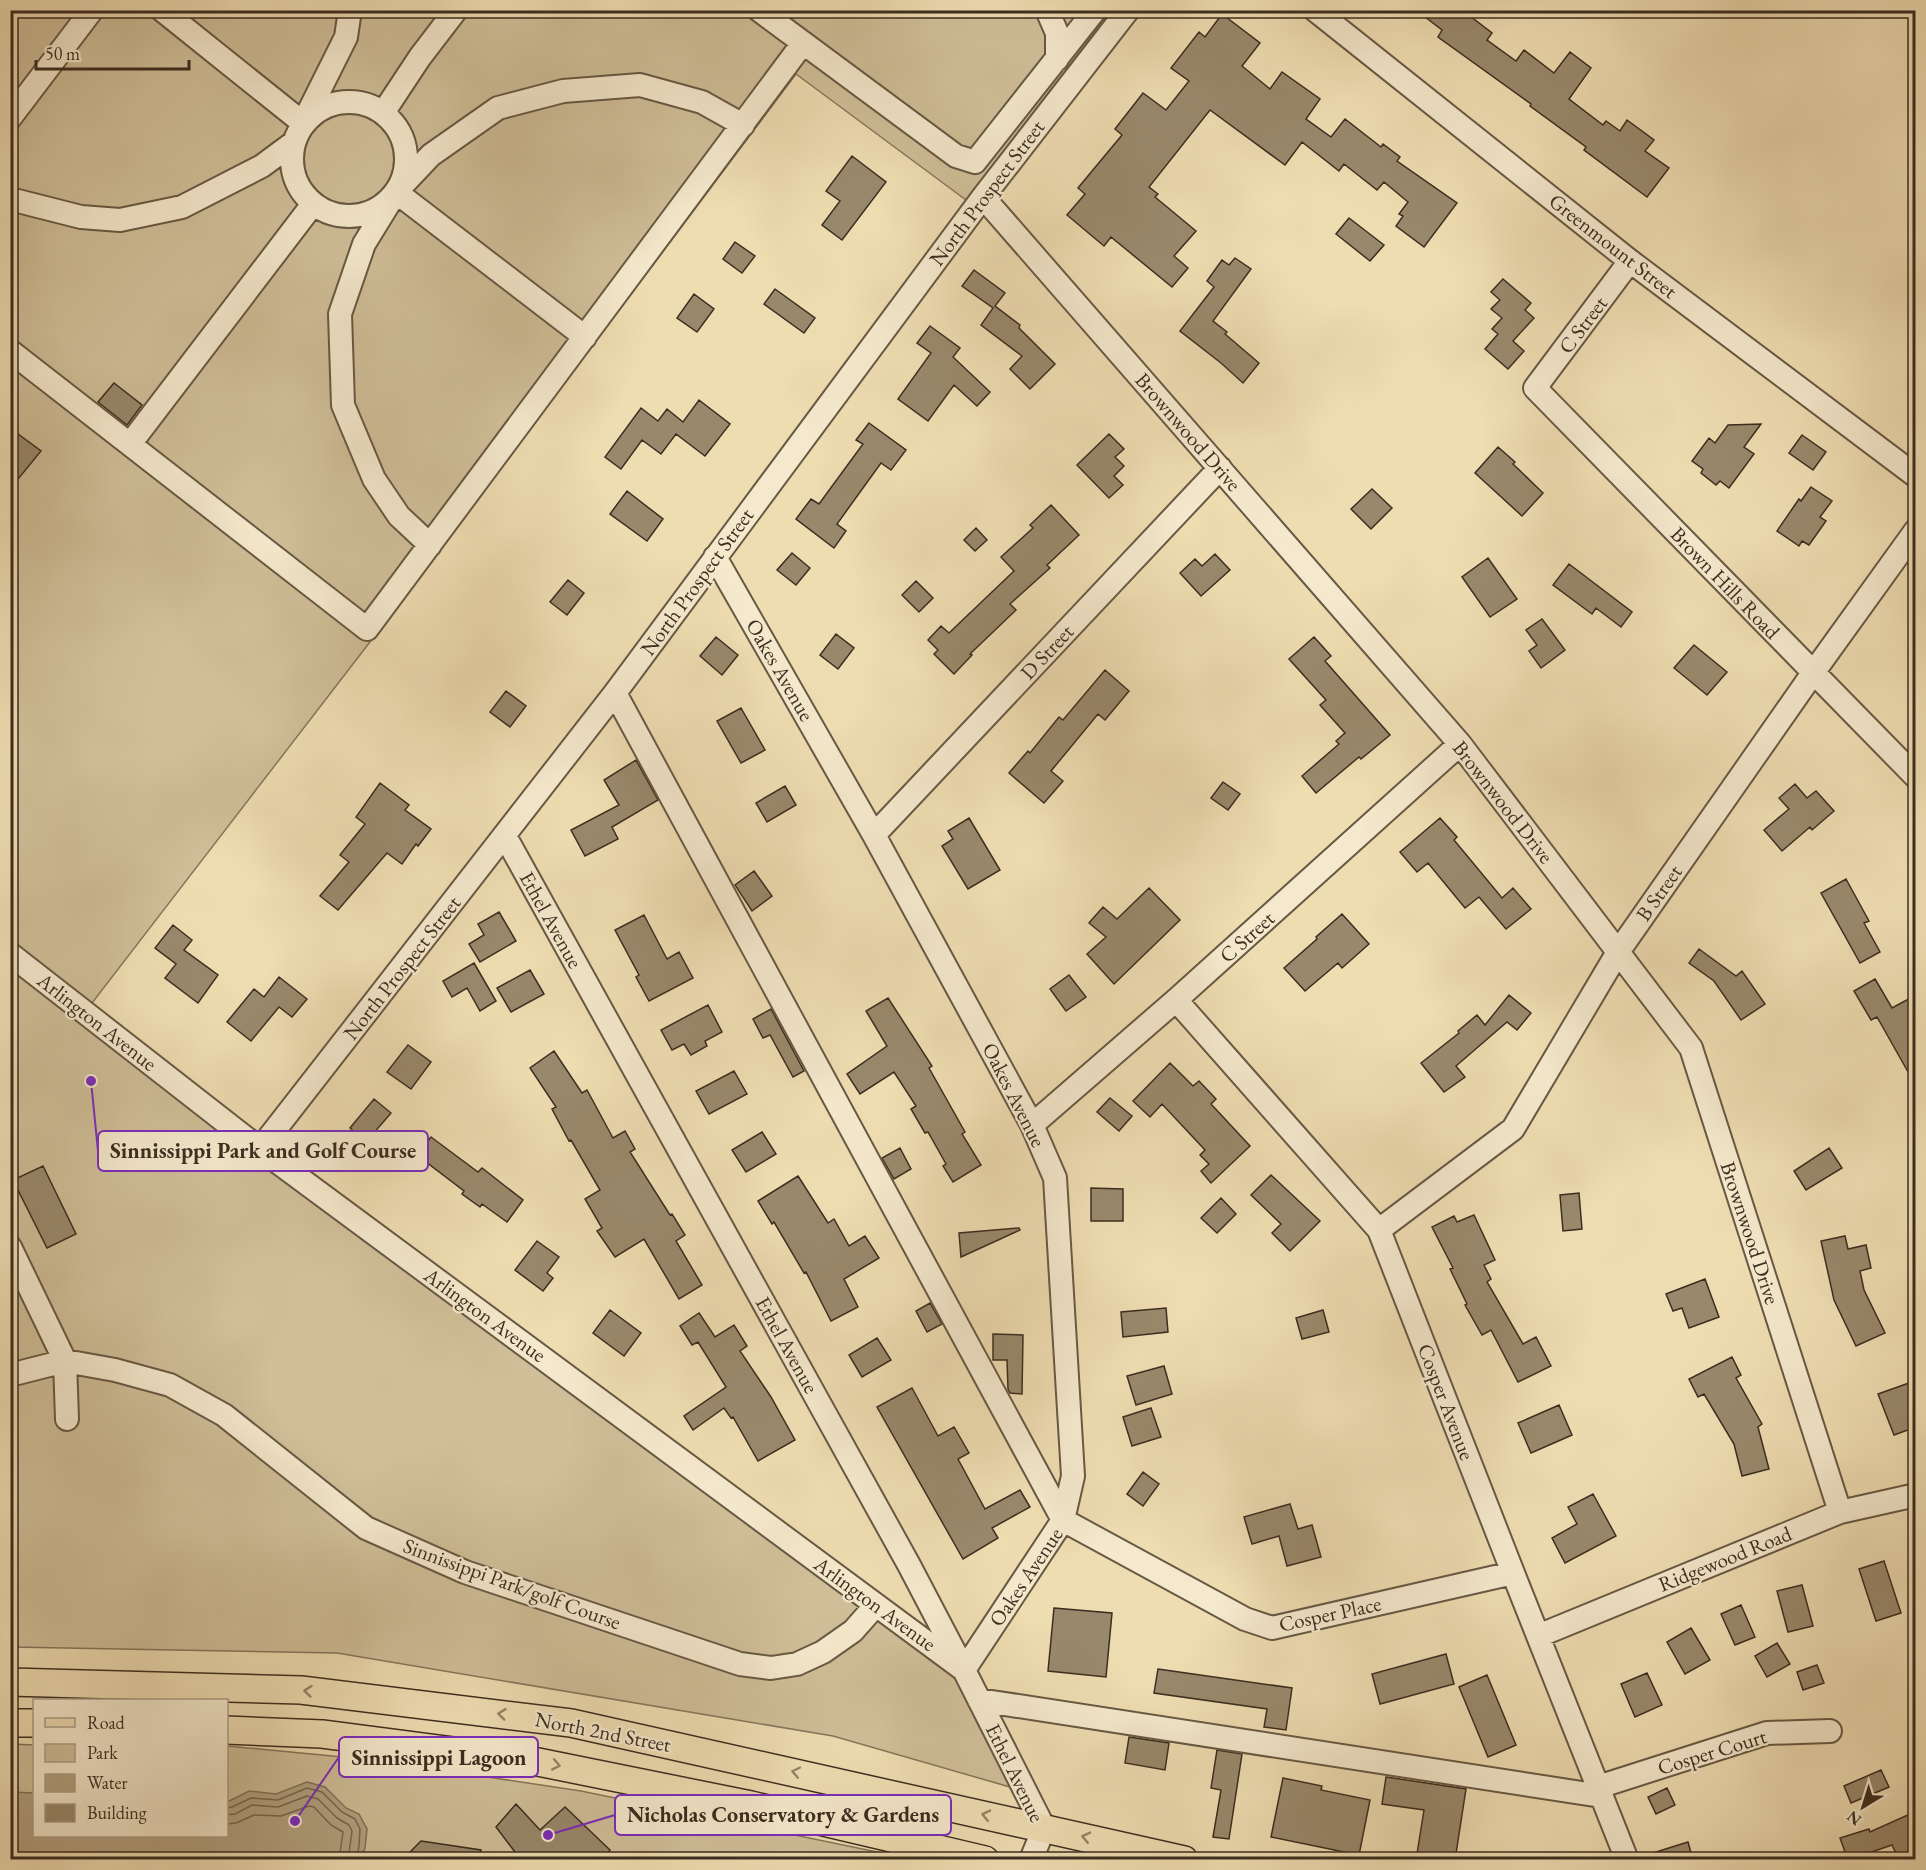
<svg xmlns="http://www.w3.org/2000/svg" width="1926" height="1870" viewBox="0 0 1926 1870" font-family="'EB Garamond',serif">
<rect width="100%" height="100%" fill="#efddb2"/>
<filter id="stains"><feTurbulence type="fractalNoise" baseFrequency=".00333" numOctaves="4"/><feColorMatrix values="0 0 0 0 .2 0 0 0 0 .09 0 0 0 0 .02 0 0 0 .5 -.17"/></filter>
<radialGradient id="worn" r=".72"><stop offset=".6" stop-color="#630" stop-opacity="0"/><stop offset="1" stop-color="#630" stop-opacity=".3"/></radialGradient>
<!-- green -->
<path fill="#d0bf99" stroke="#86765c" stroke-width="1.5" d="M11 11H1111L966 200 796 74 373 638 85 1012 964 1670 1010 1787 833 1736 337 1653 11 1647Z
M10 1744 34 1745V1836H226L227 1746 374 1760 581 1791 911 1859H11Z"/>
<!-- water -->
<path fill="#b2a180" stroke="#82735a" stroke-width="1.5" d="M307 1782 325 1787 346 1808 359 1814 367 1829 365 1848 361 1859H11V1792L34 1793V1836H226L227 1802 249 1791 276 1794Z"/>
<g fill="none" stroke-linecap="round" stroke-linejoin="round">
<!-- shore -->
<path stroke="#766750" stroke-width="1.5" d="M226 1808 232 1807 251 1798 278 1800 307 1788 322 1792 342 1812 355 1819 360 1829 359 1846 356 1860
M226 1815 235 1814 252 1805 278 1807 307 1796 318 1799 337 1818 349 1825 352 1831 348 1860
M226 1824 236 1823 254 1815 281 1816 309 1806 314 1807 331 1825 343 1832 339 1860"/>
</g>
<!-- building -->
<path fill="#99896c" stroke="#3b2d20" stroke-width="1.5" d="M1416 10H1462L1492 33 1487 40 1516 61 1524 50 1554 73 1570 52 1591 68 1569 99 1603 125 1606 121 1620 131 1627 120 1654 140 1645 151 1669 168 1647 197 1584 150 1586 147 1530 106 1531 104 1438 37 1442 30Z
M1222 14 1260 43 1242 66 1270 89 1282 72 1320 99 1306 119 1331 137 1345 119 1381 147 1383 144 1400 157 1397 161 1457 203 1424 247 1396 226 1403 216 1399 214 1408 202 1384 182 1377 190 1344 164 1339 171 1302 142 1285 165 1210 110 1149 187 1158 194 1155 197 1196 231 1174 256 1188 268 1172 287 1111 237 1104 246 1067 215 1085 194 1078 188 1122 135 1115 129 1143 93 1166 110 1189 81 1171 68 1199 32 1205 37Z
M852 156 886 182 842 240 822 225 840 201 826 191Z
M1349 218 1384 245 1370 261 1336 234Z
M735 242 755 256 742 273 723 259Z
M1235 258 1251 269 1213 321 1227 332 1225 334 1259 363 1243 383 1221 363 1180 331 1214 287 1207 281 1222 260 1229 265Z
M974 270 1005 293 995 306 1020 325 1019 328 1055 364 1030 389 1010 369 1022 356 981 325 993 308 962 286Z
M1503 279 1531 303 1525 310 1534 318 1513 341 1524 351 1508 369 1485 349 1498 334 1492 329 1502 318 1491 309 1500 300 1491 292Z
M775 289 815 318 804 333 764 304Z
M694 294 714 309 697 332 677 318Z
M930 326 960 348 953 357 990 392 977 406 954 385 928 421 898 399 931 353 917 343Z
M114 383 142 405 127 425 98 402Z
M699 400 730 424 705 456 676 434 661 454 642 440 621 469 605 457 641 408 658 421 667 409 683 422Z
M869 423 906 450 891 470 881 463 837 524 846 531 834 548 796 519 811 499 819 504 863 444 856 440Z
M1761 424 1744 447 1754 454 1729 488 1720 481 1716 485 1701 473 1703 469 1692 461 1709 438 1715 443 1728 425Z
M10 428 41 451 10 489Z
M1109 434 1124 449 1115 457 1124 466 1114 476 1123 485 1109 498 1077 465Z
M1802 435 1826 452 1813 470 1789 453Z
M1498 447 1515 462 1513 464 1543 493 1522 516 1475 473Z
M1811 487 1832 501 1820 517 1826 521 1809 545 1802 541 1799 546 1777 531 1799 499 1801 501Z
M1372 489 1392 508 1371 529 1351 509Z
M627 491 663 519 647 541 610 514Z
M1051 505 1079 535 1047 565 1050 568 1010 604 1016 610 970 654 972 655 954 674 934 654 938 650 928 640 941 626 949 633 1014 571 1001 557 1033 528 1030 525Z
M976 528 987 540 975 551 964 540Z
M792 553 810 568 796 585 777 570Z
M1215 554 1230 570 1201 596 1180 573 1195 559 1202 566Z
M1488 558 1517 599 1490 617 1462 577Z
M1569 564 1632 612 1621 627 1596 608 1592 614 1553 585Z
M568 580 584 593 567 615 550 602Z
M916 581 933 598 919 612 902 595Z
M1542 619 1565 650 1541 668 1529 651 1537 645 1526 630Z
M836 634 854 648 838 669 820 655Z
M716 637 738 655 722 675 700 656Z
M1314 637 1331 656 1325 661 1390 735 1361 759 1359 757 1316 793 1302 776 1339 744 1336 741 1345 733 1320 705 1326 700 1289 659Z
M1694 645 1727 672 1707 695 1674 668Z
M1105 670 1129 691 1105 720 1098 714 1051 771 1063 781 1044 803 1009 773 1028 751 1030 753 1059 717 1063 720Z
M506 691 526 706 510 727 490 712Z
M741 708 765 750 741 763 717 721Z
M636 760 658 800 612 827 618 839 585 856 571 830 619 805 604 780Z
M1223 782 1240 794 1228 810 1211 798Z
M380 783 409 805 405 810 431 829 418 846 416 844 402 864 387 853 338 910 320 896 349 862 340 855 365 824 356 817Z
M1795 784 1807 798 1816 791 1834 811 1812 830 1810 827 1782 851 1764 830 1789 809 1779 798Z
M785 786 796 805 767 822 756 803Z
M969 818 1000 870 968 889 942 846 953 839 948 831Z
M1440 818 1457 837 1454 840 1502 898 1513 888 1531 909 1506 929 1479 897 1465 908 1428 863 1417 872 1400 852Z
M754 871 772 896 752 911 735 885Z
M1846 879 1869 921 1864 923 1880 952 1860 963 1821 893Z
M1149 888 1180 920 1114 984 1087 954 1106 937 1089 923 1103 907 1117 919Z
M499 912 516 941 480 962 469 944 484 935 478 924Z
M1342 914 1369 944 1342 968 1338 963 1305 991 1284 968 1317 939 1316 937Z
M644 915 667 959 679 952 693 978 649 1001 636 977 639 975 615 930Z
M173 925 192 940 184 950 218 975 198 1003 165 978 176 964 155 948Z
M1699 949 1736 976 1742 971 1765 1004 1741 1020 1714 981 1689 963Z
M474 963 496 1001 480 1011 467 988 452 997 443 981Z
M530 970 544 994 511 1012 497 988Z
M1069 975 1086 997 1066 1011 1050 989Z
M279 977 307 999 292 1017 279 1007 251 1041 227 1022 254 989 264 997Z
M1875 979 1892 1008 1916 995V1086L1877 1017 1871 1020 1854 991Z
M1509 995 1531 1013 1517 1030 1507 1022 1456 1066 1465 1077 1444 1092 1421 1063 1459 1033 1458 1031 1477 1015 1485 1025Z
M888 998 932 1066 929 1068 965 1132 962 1134 981 1165 953 1182 943 1166 946 1164 928 1132 925 1133 911 1109 916 1106 894 1072 860 1094 847 1074 887 1046 866 1011Z
M708 1005 722 1032 705 1041 707 1046 691 1055 684 1044 672 1050 661 1030Z
M771 1009 804 1071 793 1077 770 1035 763 1038 753 1019Z
M408 1045 431 1062 411 1089 387 1072Z
M554 1051 582 1093 587 1090 613 1138 625 1131 635 1149 630 1152 670 1215 672 1214 685 1235 676 1241 702 1285 679 1299 644 1239 615 1257 597 1231 602 1228 585 1199 600 1190 571 1140 569 1141 552 1109 556 1107 530 1068Z
M1170 1063 1193 1086 1199 1081 1216 1099 1211 1104 1250 1146 1211 1183 1201 1171 1209 1164 1200 1155 1205 1150 1162 1104 1150 1117 1133 1101Z
M734 1071 747 1094 709 1114 696 1091Z
M1110 1098 1132 1116 1119 1131 1097 1112Z
M374 1099 391 1113 366 1142 350 1128Z
M762 1132 776 1154 746 1172 732 1150Z
M431 1137 478 1172 482 1168 523 1200 507 1222 482 1204 480 1207 462 1194 464 1191 417 1155Z
M900 1148 911 1169 894 1179 882 1158Z
M1829 1148 1842 1168 1806 1190 1794 1171Z
M43 1166 76 1234 47 1248 13 1180Z
M1271 1175 1320 1221 1290 1251 1272 1233 1281 1224 1251 1195Z
M798 1176 828 1223 834 1219 849 1246 865 1236 879 1258 844 1279 858 1307 831 1321 806 1272 804 1273 774 1222 772 1224 758 1201Z
M1091 1188 1123 1189V1221H1091Z
M1579 1193 1582 1229 1563 1231 1560 1195Z
M1221 1198 1236 1214 1217 1233 1201 1218Z
M1474 1215 1495 1260 1484 1265 1491 1279 1487 1282 1523 1344 1536 1337 1551 1366 1518 1382 1491 1330 1482 1335 1465 1305 1467 1304 1450 1269 1453 1268 1432 1227 1454 1216 1457 1222Z
M1019 1228 1020 1230 961 1257 959 1233Z
M1845 1236 1848 1249 1866 1245 1871 1268 1860 1271 1864 1290 1885 1333 1856 1346 1834 1300 1821 1241Z
M537 1241 559 1257 547 1273 553 1278 543 1291 515 1270Z
M1705 1279 1719 1317 1689 1328 1682 1308 1673 1311 1666 1294Z
M930 1303 942 1324 927 1332 916 1311Z
M1166 1308 1168 1332 1123 1337 1121 1312Z
M610 1310 641 1333 624 1356 593 1333Z
M1323 1310 1329 1332 1302 1339 1296 1318Z
M699 1313 715 1337 734 1325 747 1346 740 1351 771 1397 795 1440 758 1461 733 1417 731 1418 724 1408 693 1430 684 1416 726 1387 698 1342 692 1345 680 1326Z
M993 1334 1023 1335 1022 1394 1010 1393 1008 1389 1007 1360H993Z
M877 1338 891 1360 862 1377 849 1355Z
M1732 1357 1741 1375 1736 1378 1762 1424 1758 1427 1769 1469 1742 1476 1734 1444 1704 1394 1698 1397 1689 1379Z
M1164 1366 1172 1394 1136 1405 1127 1376Z
M1909 1383 1916 1399V1427L1894 1435 1878 1394Z
M912 1388 938 1436 954 1427 969 1453 958 1459 985 1509 1020 1490 1030 1507 992 1528 998 1538 963 1559 877 1407Z
M1559 1405 1572 1435 1531 1453 1518 1423Z
M1151 1408 1161 1437 1132 1446 1123 1417Z
M1143 1472 1159 1484 1143 1506 1127 1494Z
M1593 1494 1616 1536 1565 1563 1552 1538 1577 1524 1568 1507Z
M1290 1504 1298 1529 1312 1525 1321 1557 1287 1566 1279 1536 1252 1544 1244 1517Z
M1884 1561 1901 1613 1876 1621 1859 1569Z
M1802 1585 1813 1626 1788 1632 1777 1591Z
M1741 1605 1755 1637 1735 1645 1721 1614Z
M1054 1608 1112 1613 1106 1677 1048 1671Z
M1691 1628 1710 1660 1685 1674 1667 1642Z
M1777 1643 1790 1664 1767 1677 1755 1656Z
M1446 1654 1454 1684 1380 1704 1372 1674Z
M1817 1665 1824 1683 1803 1690 1797 1672Z
M1158 1669 1292 1688 1286 1730 1264 1727 1267 1709 1154 1693Z
M1647 1673 1662 1705 1635 1717 1621 1684Z
M1487 1675 1516 1745 1488 1757 1459 1687Z
M1129 1737 1169 1743 1165 1770 1125 1763Z
M1217 1750 1242 1754 1229 1839 1213 1837 1221 1790 1211 1788Z
M1881 1770 1889 1787 1851 1803 1844 1786Z
M1386 1777 1466 1789 1455 1860H1416L1424 1810 1382 1804Z
M1283 1778 1322 1786 1321 1790 1370 1800 1359 1855 1271 1837Z
M1667 1788 1675 1805 1656 1814 1648 1797Z
M516 1804 540 1830 565 1807 610 1850 602 1860H521L496 1827Z
M1910 1814 1916 1826V1860H1899L1892 1845 1848 1860 1840 1838 1869 1829 1870 1832Z
M421 1841 481 1850 480 1860H402Z
M1688 1842 1693 1860H1643V1856Z"/>
<g fill="none" stroke-linecap="round" stroke-linejoin="round">
<defs>
<path id="minor" d="M162 10 303 123 346 37 350 10
M759 10 956 156 975 162 1095 10
M1047 10 1057 33V59
M1315 10 1630 261 1916 476
M292 159a57 57 0 1 1 114 0a57 57 0 1 1-114 0Z
M383 113 420 57 456 10
M10 118 92 10
M396 192 585 337
M983 197 1460 744 1691 1048 1840 1512
M10 199 81 217 120 220 182 207 262 166 293 143
M1630 261 1535 388 1916 777
M10 351 367 629 803 43
M130 444 313 204
M430 545 399 516 374 479 343 405 340 314 364 244 396 192 431 155 498 108 563 91 640 85 702 102 743 125
M715 557 874 835 1032 1125 1055 1178 1073 1476 1063 1520 964 1670
M615 693 1063 1520 1245 1619 1272 1628 1513 1573
M874 835 1220 468
M505 836 909 1565 964 1670 1044 1828 1031 1860
M10 954 260 1149 964 1670
M1176 1000 1379 1230 1513 1573 1627 1860
M1032 1125 1176 1000 1460 744
M260 1149 615 693 983 197 1128 10
M1379 1230 1513 1129 1618 952 1813 673 1916 530
M10 1247 65 1361 67 1419
M10 1375 65 1361 115 1370 170 1385 224 1415 366 1528 465 1572 740 1664 771 1668 797 1664 823 1652 853 1631 876 1605
M1538 1636 1840 1512 1916 1495
M979 1700 1601 1796
M1598 1787 1767 1733 1830 1731"/>
<path id="major" d="M10 1682 301 1690 571 1723 1184 1860
M10 1723H34
M226 1730 322 1734 538 1762 751 1805 985 1860"/>
</defs>
<!-- minor casing -->
<use href="#minor" stroke="#685944" stroke-width="26"/>
<!-- major casing -->
<use href="#major" stroke="#3b2d20" stroke-width="30"/>
<!-- path -->
<path stroke="#3b2d20" stroke-width="4" stroke-dasharray="4.5 3" stroke-linecap="butt" d="M379 1860 380 1854"/>
<!-- minor -->
<use href="#minor" stroke="#f5e9cd" stroke-width="22"/>
<!-- major -->
<use href="#major" stroke="#efddb2" stroke-width="27"/>
</g>
<!-- one-way arrows -->
<defs><path id="oneway-chevron" d="M-2-3.5L2.5 0L-2 3.5" fill="none" stroke-width="1.6" stroke-linecap="round" stroke-linejoin="round" transform="scale(1.5)"/></defs>
<g stroke="#958569">
<use href="#oneway-chevron" transform="translate(308 1691) rotate(-174)"/>
<use href="#oneway-chevron" transform="translate(502 1714) rotate(-173)"/>
<use href="#oneway-chevron" transform="translate(556 1765) rotate(11)"/>
<use href="#oneway-chevron" transform="translate(796 1772) rotate(-168)"/>
<use href="#oneway-chevron" transform="translate(986 1815) rotate(-167)"/>
<use href="#oneway-chevron" transform="translate(1086 1837) rotate(-167)"/>
</g>
<g text-anchor="middle" stroke-width="4.5" stroke-linejoin="round" paint-order="stroke">
<!-- street labels -->
<g font-size="21" fill="#3b2d20" stroke="#f5e9cd">
<text transform="translate(987 193) rotate(-53)" y="7">North Prospect Street</text>
<text transform="translate(1613 246) rotate(38)" y="7">Greenmount Street</text>
<text transform="translate(1583 325) rotate(-53)" y="7">C Street</text>
<text transform="translate(1188 432) rotate(49)" y="7">Brownwood Drive</text>
<text transform="translate(697 582) rotate(-54)" y="7">North Prospect Street</text>
<text transform="translate(1725 583) rotate(46)" y="7">Brown Hills Road</text>
<text transform="translate(1047 652) rotate(-47)" y="7">D Street</text>
<text transform="translate(780 670) rotate(60)" y="7">Oakes Avenue</text>
<text transform="translate(1503 802) rotate(52)" y="7">Brownwood Drive</text>
<text transform="translate(1659 893) rotate(-55)" y="7">B Street</text>
<text transform="translate(551 920) rotate(61)" y="7">Ethel Avenue</text>
<text transform="translate(1247 937) rotate(-42)" y="7">C Street</text>
<text transform="translate(402 968) rotate(-52)" y="7">North Prospect Street</text>
<text transform="translate(97 1022) rotate(38)" y="7">Arlington Avenue</text>
<text transform="translate(1014 1095) rotate(63)" y="7">Oakes Avenue</text>
<text transform="translate(1750 1233) rotate(72)" y="7">Brownwood Drive</text>
<text transform="translate(485 1315) rotate(36)" y="7">Arlington Avenue</text>
<text transform="translate(787 1345) rotate(61)" y="7">Ethel Avenue</text>
<text transform="translate(1446 1402) rotate(69)" y="7">Cosper Avenue</text>
<text transform="translate(1725 1559) rotate(-22)" y="7">Ridgewood Road</text>
<text transform="translate(1026 1577) rotate(-56)" y="7">Oakes Avenue</text>
<text transform="translate(512 1584) rotate(20)" y="7">Sinnissippi Park/golf Course</text>
<text transform="translate(875 1604) rotate(36)" y="7">Arlington Avenue</text>
<text transform="translate(1330 1614) rotate(-12)" y="7">Cosper Place</text>
<text transform="translate(603 1732) rotate(11)" y="7">North 2nd Street</text>
<text transform="translate(1712 1752) rotate(-17)" y="7">Cosper Court</text>
<text transform="translate(1015 1773) rotate(64)" y="7">Ethel Avenue</text>
</g>
</g>
<!-- callouts -->
<path fill="none" stroke="#7b2cbf" stroke-width="2" d="M91 1081L98 1151M295 1821L339 1757M548 1835L615 1815"/>
<g fill="#7b2cbf" stroke="#f5e9cd" stroke-width="2">
<circle cx="91" cy="1081" r="6"/>
<circle cx="295" cy="1821" r="6"/>
<circle cx="548" cy="1835" r="6"/>
</g>
<g fill="#f5e9cd" stroke="#7b2cbf" stroke-width="2">
<rect x="98" y="1131" width="330" height="40" rx="6"/>
<rect x="339" y="1737" width="199" height="40" rx="6"/>
<rect x="615" y="1795" width="336" height="40" rx="6"/>
</g>
<g font-size="22" text-anchor="middle" font-weight="bold" fill="#3b2d20">
<text x="263" y="1158">Sinnissippi Park and Golf Course</text>
<text x="439" y="1765">Sinnissippi Lagoon</text>
<text x="783" y="1822">Nicholas Conservatory &amp; Gardens</text>
</g>
<!-- margin -->
<rect width="1926" height="1870" fill="none" stroke="#efddb2" stroke-width="36"/>
<rect x="12" y="12" width="1902" height="1846" fill="none" stroke="#3b2d20" stroke-width="3"/>
<rect x="18" y="18" width="1890" height="1834" fill="none" stroke="#3b2d20" stroke-width="1.5"/>
<!-- legend -->
<rect x="33" y="1699" width="195" height="138" fill="#f5e9cd" stroke="#ab9e88" stroke-width="1.5"/>
<rect x="45" y="1718" width="30" height="9" fill="#efddb2" stroke="#ab9e88" stroke-width="1.5"/>
<text x="87" y="1729" font-size="18" fill="#3b2d20">Road</text>
<rect x="45" y="1744" width="30" height="18" fill="#d0bf99" stroke="#ab9e88" stroke-width="1.5"/>
<text x="87" y="1759" font-size="18" fill="#3b2d20">Park</text>
<rect x="45" y="1774" width="30" height="18" fill="#b2a180" stroke="#ab9e88" stroke-width="1.5"/>
<text x="87" y="1789" font-size="18" fill="#3b2d20">Water</text>
<rect x="45" y="1804" width="30" height="18" fill="#99896c" stroke="#ab9e88" stroke-width="1.5"/>
<text x="87" y="1819" font-size="18" fill="#3b2d20">Building</text>
<!-- north arrow -->
<g transform="translate(1863 1807) rotate(218)" stroke="#f5e9cd" stroke-width="4.5" paint-order="stroke">
<path d="M0-4.5L10 22L0 15L-10 22Z" fill="#3b2d20"/>
<text y="-9" font-size="16" font-weight="bold" text-anchor="middle" fill="#3b2d20">N</text>
</g>
<!-- scale -->
<path d="M36 60v9h153v-9" fill="none" stroke="#3b2d20" stroke-width="3"/>
<text x="45" y="60" font-size="18" fill="#3b2d20" stroke="#f5e9cd" stroke-width="4.5" paint-order="stroke">50 m</text>
<rect width="100%" height="100%" filter="url(#stains)"/>
<rect width="100%" height="100%" fill="url(#worn)"/>
</svg>
